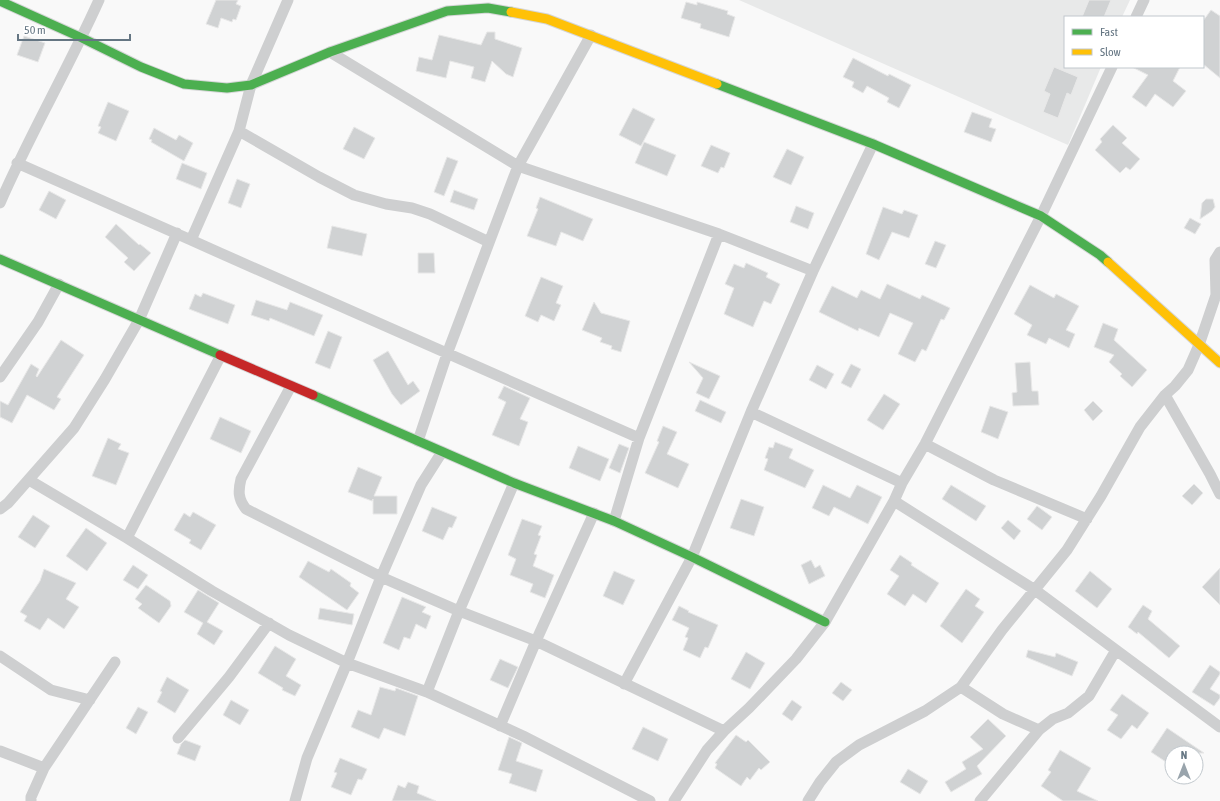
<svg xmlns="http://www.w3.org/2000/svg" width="1220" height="801" viewBox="0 0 1220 801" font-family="'Asap Condensed',sans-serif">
<rect width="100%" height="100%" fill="#f9f9f9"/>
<!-- built -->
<path fill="#e8e9e9" d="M739 0H1130L1122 17H1065V67H1101L1068 145Z"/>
<!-- building -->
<path fill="#d0d2d3" stroke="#e8e8e8" d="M216 0H238L236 4 241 6 236 20 233 19 232 22 221 18 218 28 206 24Z
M1089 0H1111L1104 17H1082Z
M686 2 697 5V2L728 11 727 14 735 17 729 37 700 28 701 24 681 18Z
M1211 10 1220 16V78L1203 64V21Z
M487 32H495V39L522 48 513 77 506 74 492 61 485 82 471 78 474 67 450 61 446 78 416 71 419 57 432 60 439 35 481 45Z
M24 36 45 43 38 62 17 55Z
M853 58 888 76 889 74 911 85 899 108 887 102 889 98 867 86 863 93 852 87 854 82 843 77Z
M1054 67 1078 77 1071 95 1067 93 1058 118 1043 112 1050 94 1044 91Z
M1132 67H1180L1173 81 1186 91 1173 107 1155 94 1146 107 1132 97 1148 75Z
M108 102 129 111 116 141 98 133 101 127 98 126Z
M633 108 655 119 641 146 619 135Z
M972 112 992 119 989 127 996 129 991 142 964 132Z
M1113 125 1127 138 1122 143 1140 159 1130 170 1126 167 1120 173 1095 150 1102 142 1100 139Z
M354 127 375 138 364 159 343 149Z
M154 128 176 140 179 135 193 143 184 161 151 142 152 140 149 139Z
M644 142 676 155 667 176 635 163Z
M711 145 730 153 724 168 721 167 718 173 701 166Z
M787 149 804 157 791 185 773 177Z
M447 157 458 161 444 196 434 192Z
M182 163 207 173 201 189 176 179Z
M237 179 250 184 241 208 228 203Z
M454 190 478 199 474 210 450 202Z
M49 191 66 200 56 219 39 210Z
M540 197 593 219 583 241 561 232 556 246 527 236 538 209 536 208Z
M1206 199H1213L1215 207 1212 211 1200 219 1202 203Z
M796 206 814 213 808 229 790 222Z
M883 207 902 214 904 210 918 215 909 238 892 232 879 260 866 254Z
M1190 218 1201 224 1195 234 1184 228Z
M116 224 139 245 140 244 151 253 134 271 124 262 128 258 105 237Z
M332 226 367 234 362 256 327 248Z
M935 241 946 245 936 268 925 264Z
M418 253H434L435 273H418Z
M746 263 768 273 766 277 780 284 771 304 764 301 753 327 724 314 734 288 725 284 734 264 744 268Z
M541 277 563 286 556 303 561 305 554 321 541 315 538 322 525 316Z
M887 284 920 299 922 295 950 308 944 320 941 319 926 351 922 349 915 362 898 354 913 323 890 313 879 337 859 328 858 331 819 312 832 286 857 298 861 290 880 299Z
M1030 285 1054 298 1056 294 1079 306 1066 330 1075 334 1069 348 1049 338 1046 344 1027 335 1032 325 1014 314Z
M203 293 235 305 228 324 189 309 195 294 201 297Z
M256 300 287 310 290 302 323 315 314 336 270 318 269 321 251 315Z
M594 302 601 313 630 321 621 352 611 349 612 346 600 342 602 338 582 330Z
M1103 323 1118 329 1114 340 1147 370 1132 387 1120 376 1122 374 1109 362 1114 355 1094 347Z
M328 331 342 337 330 369 315 363Z
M61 340 84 355 57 397 61 399 54 410 27 395 12 423 0 417V401L8 405 31 364 39 369 36 376 37 377Z
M388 351 408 385 413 381 420 391 401 405 392 394 373 360Z
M689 362 720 376 709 399 696 393 703 378Z
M1030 362 1032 391H1038L1039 405 1013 406 1012 393 1017 392 1015 363Z
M851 364 861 369 851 388 841 383Z
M817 365 834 374 826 389 809 380Z
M504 386 530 398 520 419 528 422 519 446 492 435 506 402 498 398Z
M884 394 900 404 883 430 867 420Z
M700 400 726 412 721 423 695 411Z
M1093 401 1103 411 1093 421 1084 410Z
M990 406 1008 412 998 439 981 432Z
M220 417 251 431 241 453 210 439Z
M663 426 677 432 667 454 689 464 678 488 645 473 659 442 657 441Z
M108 438 121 444 118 449 129 453 116 485 92 476Z
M775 442 793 449 789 458 814 470 805 488 764 470 768 459 765 458 769 447 773 448Z
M619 444 629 448 620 473 609 468Z
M578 446 609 459 600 481 569 468Z
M358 467 382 477 374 496H397V514H373V499L372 501 348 492Z
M1194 484 1203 493 1192 505 1182 496Z
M823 485 850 498 857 485 882 497 868 524 834 507 829 516 812 508Z
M951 485 986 506 976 521 942 499Z
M741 499 764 507 754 536 730 528Z
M1037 506 1052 517 1042 530 1027 519Z
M432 507 457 517 452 528 449 527 443 540 422 531Z
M193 512 216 525 201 550 189 543 191 540 174 530 184 513 190 517Z
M33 515 50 526 35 548 18 537Z
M522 519 542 526 538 535 541 536 534 554 537 555 533 566 554 575 545 598 530 592 533 584 510 575 516 559 508 555Z
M1008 520 1021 531 1014 540 1001 528Z
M86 528 107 543 87 571 66 556Z
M900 555 912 563 911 565 939 583 926 603 913 594 905 606 887 594 899 576 890 570Z
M811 560 815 568 820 565 825 576 809 584 801 565Z
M308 561 329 572 331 569 351 583 350 586 359 593 347 610 299 577Z
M133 565 148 575 138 589 123 580Z
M1220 568V605L1202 587Z
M44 569 76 583 66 599 79 607 64 629 48 618 40 630 24 621 27 616 20 612 40 581Z
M614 571 635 580 623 605 603 596Z
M1090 571 1112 589 1097 608 1075 591Z
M146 585 170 601 171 606 159 623 138 608 142 604 135 599Z
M966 589 980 599 975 606 984 612 962 643 940 626Z
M198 590 219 603 207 622 223 631 214 645 197 634 203 623 184 612Z
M402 597 426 607 422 612 431 616 426 629 416 624 410 639 404 637 399 650 383 643Z
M1143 605 1152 611 1148 619 1180 646 1169 658 1138 632 1137 634 1128 627Z
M679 606 689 611 688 612 718 625 708 648 705 647 700 658 683 650 688 638 685 637 689 628 672 620Z
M320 608 354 614 352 625 318 619Z
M275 646 296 659 286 676 301 685 295 696 282 690 283 688 258 673Z
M1028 650 1055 657 1056 653 1078 662 1072 676 1026 657Z
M746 652 765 663 750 689 731 679Z
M500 659 518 667 508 688 490 680Z
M1210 665 1220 672V674L1210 689 1220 695V698L1214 706 1192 692Z
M167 677 189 690 175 713 157 702 162 692 160 691Z
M841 682 852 690 843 701 832 693Z
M380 687 395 691 396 688 418 696 405 736 384 728 379 739 351 727 358 710 371 715Z
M1122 694 1149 713 1137 729 1132 725 1121 739 1107 730 1118 715 1110 710Z
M231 700 249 710 240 725 223 715Z
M792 700 802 707 792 721 782 714Z
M138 707 148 712 136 734 126 728Z
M988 719 1006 736 977 766 982 774 951 792 945 782 966 769 962 762 983 749 970 737Z
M643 727 668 739 658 761 632 749Z
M1167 728 1204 753H1172V766L1151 752Z
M736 735 746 742 748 740 770 762 761 770 759 768 750 780 747 777 741 786 715 768 717 764 715 763Z
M509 737 522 743 516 761 543 770 536 792 509 783 512 774 498 770Z
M185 740 201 746 195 761 177 754 181 744Z
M1060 750 1091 768 1077 791 1098 801H1063L1041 786 1051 772 1048 770Z
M340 758 367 769 362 780 358 779 351 795 331 787 337 773 334 772Z
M908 769 928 781 920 794 900 782Z
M408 782 419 786 417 793 436 801H392L398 785 405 788Z"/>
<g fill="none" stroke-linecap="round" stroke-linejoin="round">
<defs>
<path id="fast" d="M0 1 82 38 141 67 184 84 227 88 251 85 330 52 447 11 488 8 511 12
M717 84 873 144 1041 216 1100 255 1108 262
M0 259 220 355
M313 395 514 483 614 521 692 557 825 622"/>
<path id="slow" d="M511 12 547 19 717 84
M1108 262 1220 363"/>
<path id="jam" d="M220 355 313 395"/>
</defs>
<!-- fast casing -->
<use href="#fast" stroke="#d5d6d7" stroke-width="11"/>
<!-- slow casing -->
<use href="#slow" stroke="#d5d6d7" stroke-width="11"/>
<!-- jam casing -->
<use href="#jam" stroke="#d5d6d7" stroke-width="11"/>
<!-- street -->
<path stroke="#cecfd0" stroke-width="11" d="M288 0 251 85 239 131 191 240 220 253 639 438
M1136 17 1144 0
M330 52 518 166 719 234 813 271
M239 131 319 177 354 195 386 204 412 208 430 214 489 242
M17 163 191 240
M0 203C30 134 68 69 99 0
M1220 252 1215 260 1216 295 1220 293
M0 377 38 322 59 284
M291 386 241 479C238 491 238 499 246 509L381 577 459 611 427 692 347 663 381 577 421 485 442 452
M1165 395 1210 474 1220 494
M751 412 902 483
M418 441 447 354 518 166 591 35
M925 444 994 480 1087 519
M29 480 127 538 212 591 289 635 347 663 307 758 295 801
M514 483 459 611 536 641 724 731
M894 501 1035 590 1220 727
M0 509 8 503 74 428 105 379 139 320 177 233
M614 521 639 438 719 234
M127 538 221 355
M0 656 51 690 90 700
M624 684 692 557 751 412 813 271 873 144
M961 687 1003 714 1039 730
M427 692 523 736 650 801
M500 726 536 641 594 513
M178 738 229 677 269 623
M0 751 44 768
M31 801V797L44 768 115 662
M674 801 707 750 724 731 749 708 796 659 825 622 894 501 902 483 925 444 1041 216 1112 67
M808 801 820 782 836 762 859 745 925 711 961 687 1002 630 1067 550 1101 496 1140 427 1165 395 1175 386 1188 370 1199 345 1216 295
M980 801 1039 730 1053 719 1068 713 1089 696 1116 650"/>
<!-- fast -->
<use href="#fast" stroke="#4caf50" stroke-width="9"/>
<!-- slow -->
<use href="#slow" stroke="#ffc107" stroke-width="9"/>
<!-- jam -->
<use href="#jam" stroke="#c62828" stroke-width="9"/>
</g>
<!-- legend -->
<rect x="1064" y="16" width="140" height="52" fill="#ffffff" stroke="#c1c8cd"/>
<rect x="1072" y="29" width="20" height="6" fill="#4caf50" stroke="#c1c8cd"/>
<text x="1100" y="36" font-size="12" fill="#657683">Fast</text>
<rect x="1072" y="49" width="20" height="6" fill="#ffc107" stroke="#c1c8cd"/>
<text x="1100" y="56" font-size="12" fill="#657683">Slow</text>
<!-- north arrow -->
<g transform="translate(1184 765)"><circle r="19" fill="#ffffff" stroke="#c1c8cd"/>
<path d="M0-3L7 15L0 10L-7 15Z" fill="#99a4ac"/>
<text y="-6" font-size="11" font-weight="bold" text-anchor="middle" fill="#657683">N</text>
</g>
<!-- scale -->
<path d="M18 34v6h112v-6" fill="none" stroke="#657683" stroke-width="2"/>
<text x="24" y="34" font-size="12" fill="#657683" stroke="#ffffff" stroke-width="3" paint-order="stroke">50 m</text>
</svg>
